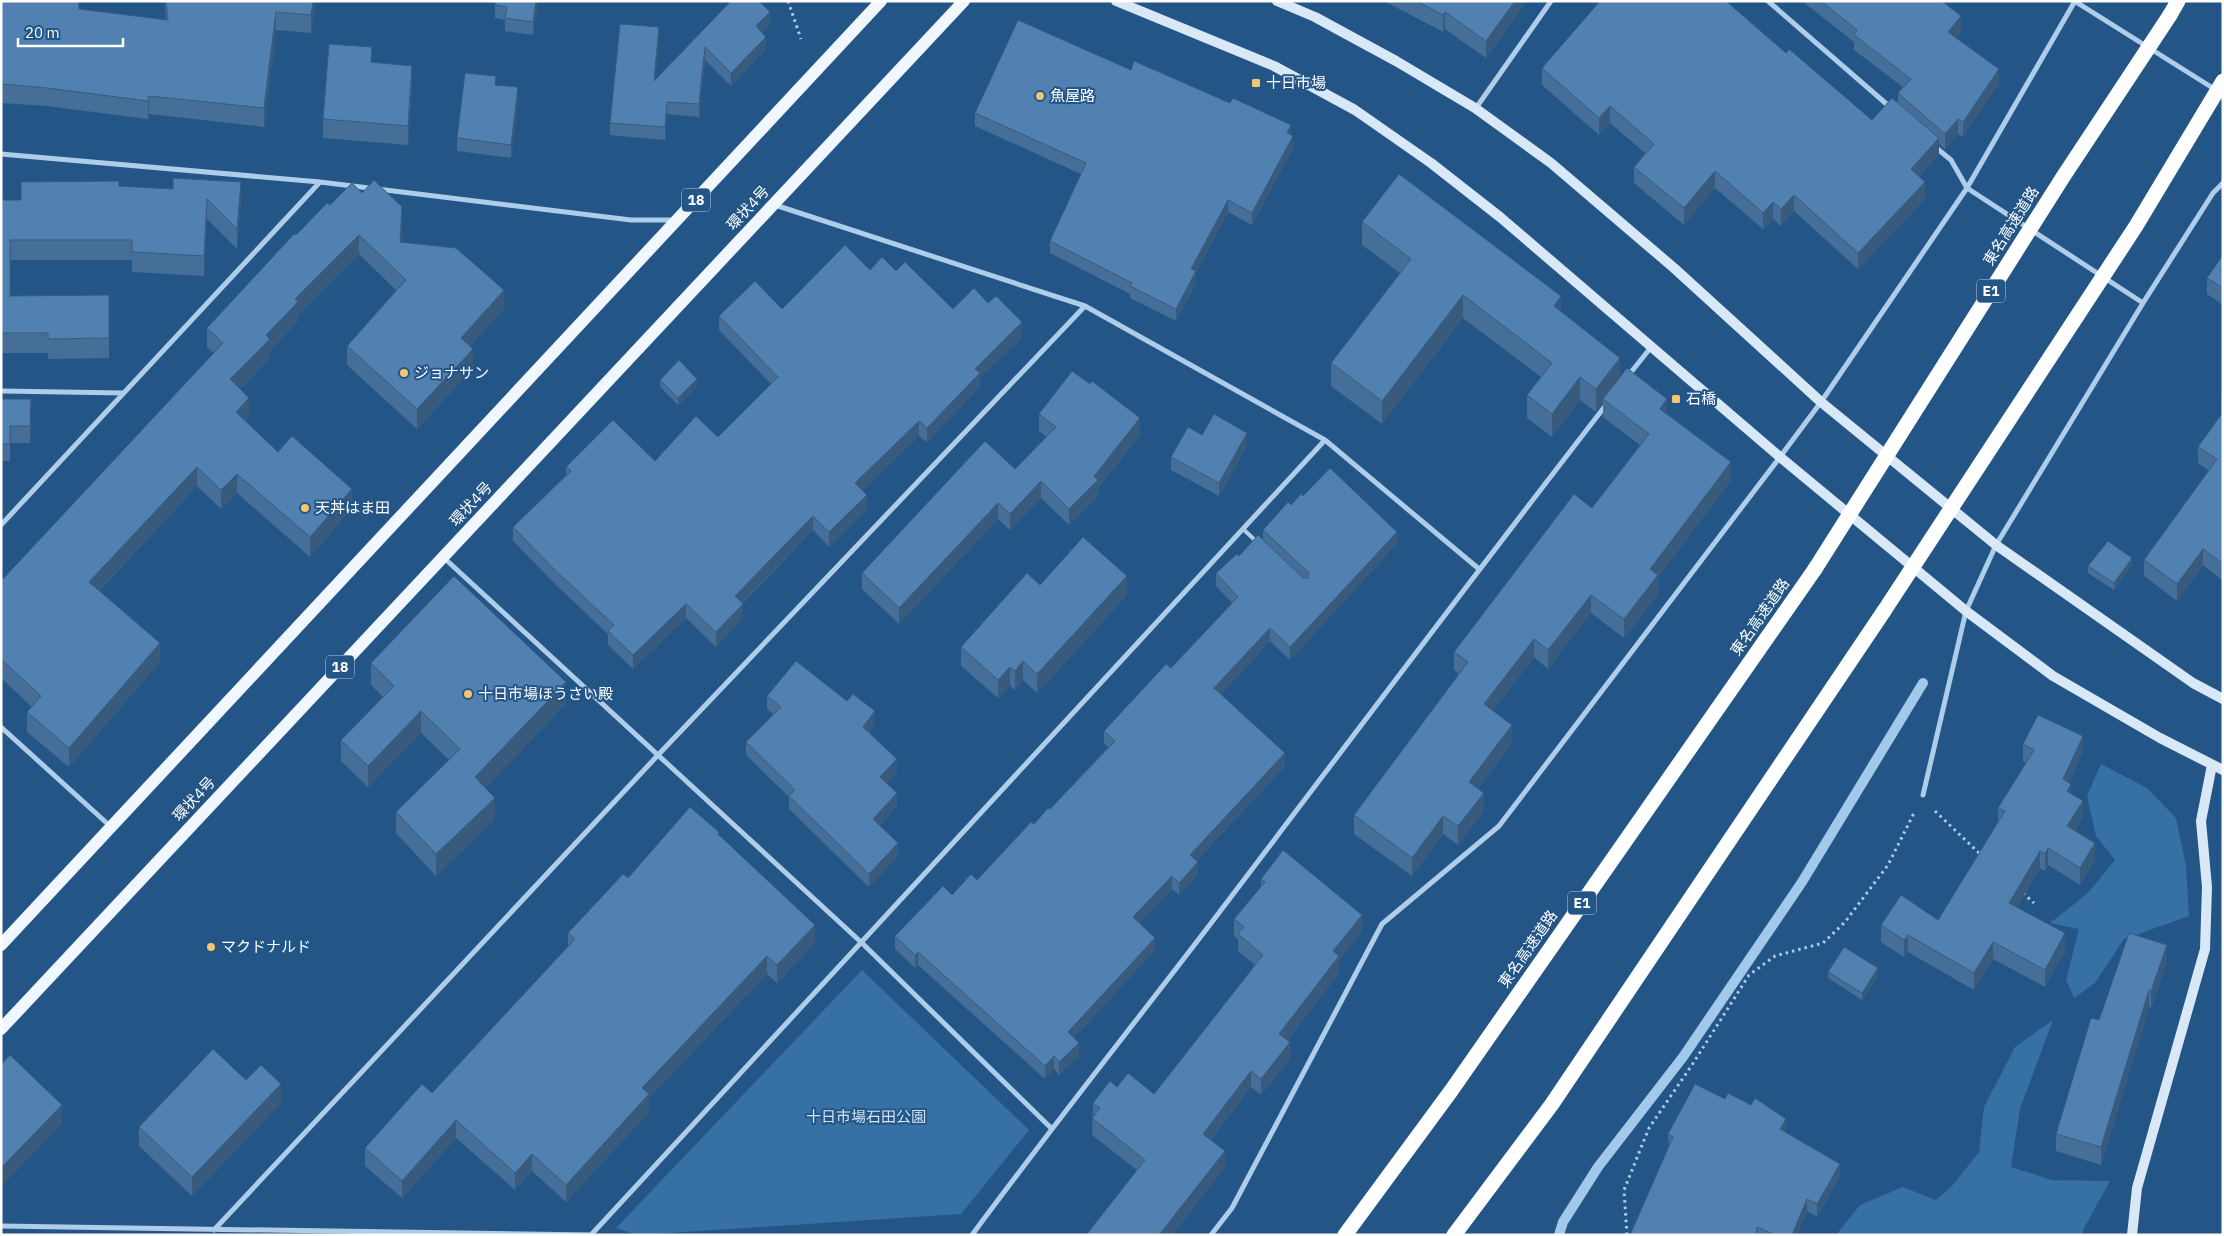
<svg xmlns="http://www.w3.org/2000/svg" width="2224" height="1236" viewBox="0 0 2224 1236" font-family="'IBM Plex Sans','Noto Sans JP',sans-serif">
<rect width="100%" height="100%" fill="#235587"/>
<!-- green -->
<path fill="#3770a4" d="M2101 764 2147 788 2176 818 2186 866 2189 916 2124 939 2095 983 2074 998 2066 980 2079 929 2050 923 2087 894 2115 860 2096 836 2087 796Z
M862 970 1029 1130 961 1214 638 1235 616 1228Z
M2053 1020 2020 1109 2011 1167 2052 1180 2110 1181 2084 1228 2082 1235H1836L1860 1205 1903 1187 1936 1200 1952 1186 1979 1152 1984 1107 2015 1047Z"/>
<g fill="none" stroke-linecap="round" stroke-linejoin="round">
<!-- stream -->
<path stroke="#a2c8ea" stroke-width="10" d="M1559 1235 1563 1222 1598 1167 1683 1057 1802 882 1923 683"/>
<!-- path -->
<path stroke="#aecde9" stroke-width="3" stroke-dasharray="2.5 4" stroke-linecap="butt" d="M788 1 801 39
M1935 811 1981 855
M2023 893 2034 903
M1627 1235 1624 1190 1649 1128 1692 1065 1749 975 1775 956 1823 943 1845 922 1888 865 1914 813"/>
<!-- lane -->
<path stroke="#aecde9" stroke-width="4" d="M1243 529 1257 542"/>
<!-- street -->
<path stroke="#aecde9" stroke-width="5" d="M1768 1 1890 107
M2076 2 2216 90
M1476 108 1551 1
M1934 146 1951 160 1967 188 2143 303
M1 154 320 182 631 220H674
M775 205 1085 306 1325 440 1479 569
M1628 376 1652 346
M1 391 124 393
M1 525 320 182
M443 557 862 943 1051 1128
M1 727 110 826
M1923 795 1966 611 1996 545 2143 303 2213 193 2223 183
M1 1226 593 1235
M214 1230 659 754 1085 306
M591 1235 1325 440
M972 1235C1051 1128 1134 1024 1215 918 1345 747 1474 575 1606 405
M1211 1235 1232 1208 1382 924 1499 826 1780 457 1821 402 1967 188 2075 1"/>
<!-- secondary -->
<path stroke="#d9e8f7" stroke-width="10" d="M1116 1 1274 66 1355 110 1431 163 1500 217 1780 457 1966 611 2053 676 2160 738 2223 770
M1277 1 1315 17 1396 61 1475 108 1551 163 1674 268 1821 402 1996 545 2193 683 2223 699
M2132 1235 2137 1188 2205 949 2207 887 2201 821 2212 765"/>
<!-- primary -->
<path stroke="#f1f7fe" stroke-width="12" d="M1 945 881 1
M1 1029 964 1"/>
<!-- highway -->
<path stroke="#fff" stroke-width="15" d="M2170 15 2178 1
M1345 1235 1451 1091 1815 569
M1454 1235 1552 1104 1884 611"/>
<!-- highway-bridge -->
<path stroke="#fff" stroke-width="15" d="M1815 569 2063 177 2170 15
M1884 611 2136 226 2223 81"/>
</g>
<!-- wall -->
<path fill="#456f98" d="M1 1 80 9 166 20 165 1H315L311 33 276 30 264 127 149 114 148 119 47 106 1 103Z
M538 1 533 35 505 31V20L495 18V5Z
M731 1 770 24 762 32 766 49 731 86 705 60 699 117 667 114 665 140 610 135V123L659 40 655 80Z
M1384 1H1527L1486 58 1445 29 1443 32Z
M1802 1H1942L1961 31 1956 38 1999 83 1963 137 1958 134 1945 149 1939 144V155L1919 176 1925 199 1858 269 1794 211 1781 226 1773 219 1763 229 1715 188 1684 225 1634 183V167L1645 153 1610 123 1599 135 1542 85V68L1786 53 1872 120 1898 103V93L1903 87 1854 50V42Z
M372 63 412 85 408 145 323 138V119Z
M1131 70 1291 135 1293 148 1252 225 1228 212 1196 273V283L1176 321 1130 298V294L1050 253V241L1081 174 975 126V113Z
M496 85 518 100 511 158 457 151V138Z
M119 186 241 202 237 249 207 219 204 276 132 272V260H10V296L109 295V358L48 359V353H1V200H21Z
M362 193 402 226 401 243 504 309 470 346 473 368 417 429 347 365V346L396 290 359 254 298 315V321L270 351V358L240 389 249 417 245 421 278 452 352 508 310 557 237 493 221 509 197 486 99 591 160 662 69 767 27 732V712L32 707 1 678V581L214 353 207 347V328L296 235 330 205Z
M1362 222 1561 311 1620 377 1667 414 1731 480 1658 577V594L1624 638 1591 613 1548 669 1534 657 1493 711 1512 743 1478 789 1484 811 1458 845 1443 834 1412 876 1354 834V815L1459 674 1454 670V652L1592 508 1640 445 1603 417V403L1596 412 1580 400 1552 437 1527 418V395L1541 377 1463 318 1382 424 1331 386V363L1400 273 1362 245Z
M2223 255V305L2207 294V278Z
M870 270 896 271 953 309 1022 337 980 378V387L927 442 919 436 863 490 867 509 829 547 813 530 743 603V618L716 647 686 618 633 669 608 645V634L555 584 513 541V527L566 475V467L655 461 718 437 771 384 719 330V316L782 309Z
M660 380 697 386 678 405 660 387Z
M2223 395V581L2203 565 2177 601 2144 576V560L2209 471 2198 463V447L2221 415V397Z
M1 399H31L30 443H10V461H1Z
M1039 414 1140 435 1098 488V496L1069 525 1041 498 1010 530 998 519 899 624 862 589V573L1015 469 1047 437 1039 431Z
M1202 435 1247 446 1219 496 1171 470V457Z
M1303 496 1397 544 1290 660 1270 641 1221 694 1285 766 1196 861 1198 875 1179 895 1172 889 1139 923 1155 950 1074 1038 1079 1056 1059 1075 1054 1069 1045 1079 918 965 915 968 895 949V936L952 895 977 880 1050 809 1108 747 1104 743V731L1171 668 1232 603 1216 586V573L1239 556 1263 540V530L1291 505Z
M2132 565 2114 590 2088 573V566Z
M1040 585 1127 595 1037 693 1023 680 1015 690 1010 686 998 698 961 666V647Z
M371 663 566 704 485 788 495 819 436 876 396 833V812L449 760 421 733 368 787 341 761V740L383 697 371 685Z
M767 696 875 724 869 732 897 772 886 783 897 806 880 825 898 856 869 887 789 809V797L746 755V742L773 714 767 709Z
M2023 744 2083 752 2069 783 2071 794 2083 817 2075 831 2095 860 2080 885 2048 865 2045 871 2040 868 2017 907 2065 950 2045 987 1993 959 1974 990 1908 952 1904 957 1881 942V925L1938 920 1998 822V808L2026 763 2023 761Z
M719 835 815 943 777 983 767 974 649 1098V1112L566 1202 532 1171 515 1190 456 1138 402 1198 365 1166V1148L432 1093 568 946V933L628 878Z
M1261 879 1362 931 1339 960V973L1287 1041 1290 1059 1261 1095 1251 1087 1211 1140 1225 1167 1172 1235H1086L1137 1170 1092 1135 1093 1103 1117 1087 1154 1094 1255 965 1238 951V939L1234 936V919L1261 887Z
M2167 963 2151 1008 2149 1007 2101 1165 2056 1151V1134L2099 1020Z
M1828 972 1878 975 1862 1000 1828 978Z
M246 1080 281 1103 192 1196 139 1146V1127Z
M1786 1131V1133L1840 1176 1817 1217 1807 1211 1797 1235H1630L1669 1147 1668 1134Z"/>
<!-- shaded-wall -->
<path fill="#385a7c" d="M313 1H315L311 33V15Z
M536 1H538L533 35V22Z
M1515 1H1527L1486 58V41Z
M276 12V30L264 127V108Z
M770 12V24L756 38V26Z
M1445 12V29L1443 32V15Z
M1961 16V31L1948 47V32Z
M659 27V40L654 94V81Z
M766 37V49L731 86V73Z
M705 47V60L699 117V104Z
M412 66V85L408 145V126Z
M1999 69V83L1963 137V122Z
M518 87V100L511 158V145Z
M149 96V114L148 119V101Z
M667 102V114L665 140V127Z
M1610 106V123L1599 135V118Z
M1958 119V134L1945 149V134Z
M1291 125V137L1287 133Z
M1293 136V148L1252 225V213Z
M1939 138V155L1911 186V169Z
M1715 171V188L1684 225V208Z
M241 182V202L237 249V229Z
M1925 182V199L1858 269V253Z
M1794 195V211L1781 226V209Z
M207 199V219L204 276V256Z
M1228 200V212L1196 273V283L1176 321V309L1191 269Z
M1773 202V219L1763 229V213Z
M402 207V226L400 262V242Z
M359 235V254L298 315V321L270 351V358L230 399V379L295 299Z
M504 290V309L461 357V338Z
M1463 295V318L1382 424V401Z
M1561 296V319L1554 306Z
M1022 322V337L980 378V387L927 442V428L975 369Z
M473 349V368L417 429V409Z
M1620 358V381L1603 399V403L1596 412V389Z
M1580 377V400L1552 437V414Z
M697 379V386L678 405V398Z
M249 398V417L236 432V412Z
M1667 399V417L1660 409Z
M1140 418V435L1098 488V496L1069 525V509Z
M919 421V436L855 498V483Z
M1247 433V446L1219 496V483Z
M1731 462V480L1658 577V594L1624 638V619L1650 569Z
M197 467V486L89 601V582Z
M237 474V493L221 509V490Z
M1041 481V498L1010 530V514Z
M352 489V508L310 557V537Z
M867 495V509L829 547V532Z
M998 503V519L899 624V608Z
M813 516V530L735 610V596Z
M1397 532V544L1290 660V647Z
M2203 549V565L2177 601V584Z
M2132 558V565L2114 590V583Z
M1127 576V595L1037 693V674Z
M1591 595V613L1548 669V650Z
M686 604V618L633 669V655Z
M743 604V618L716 647V632Z
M1270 628V641L1214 701V688Z
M1534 639V657L1484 723V704Z
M160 643V662L69 767V748Z
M1023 661V680L1015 690V671Z
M1010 667V686L998 698V680Z
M566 682V704L475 799V777Z
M421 711V733L368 787V766Z
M875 711V724L863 740V727Z
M1512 725V743L1469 801V782Z
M2083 736V752L2063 796V779Z
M1285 753V766L1190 867V855Z
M897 759V772L880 790V777Z
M2071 784V801L2067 791Z
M897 793V806L873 832V819Z
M1484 793V811L1458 845V826Z
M495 798V819L436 876V854Z
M2083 801V817L2067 843V826Z
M1443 816V834L1412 876V858Z
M898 843V856L869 887V874Z
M2095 843V860L2080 885V868Z
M2048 848V865L2045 871V854Z
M2040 851V868L2009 920V903Z
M1198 862V875L1179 895V883Z
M1172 876V889L1133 929V917Z
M1362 915V931L1339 960V973L1279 1051V1034L1333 951Z
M815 925V943L777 983V965Z
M2065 933V950L2045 987V970Z
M1908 935V952L1904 957V940Z
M1155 938V950L1068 1045V1032Z
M1993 942V959L1974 990V973Z
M2167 945V963L2151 1008V991Z
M918 952V965L915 968V955Z
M767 956V974L649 1098V1112L566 1202V1185L642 1088Z
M1878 968V975L1862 1000V993Z
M2149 990V1007L2101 1165V1147Z
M1290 1042V1059L1261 1095V1079Z
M1079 1043V1056L1059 1075V1062Z
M1054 1056V1069L1045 1079V1066Z
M1251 1071V1087L1203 1150V1134Z
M281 1084V1103L192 1196V1177Z
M62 1105V1124L1 1187V1168Z
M1786 1119V1131L1780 1142V1129Z
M456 1120V1138L402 1198V1181Z
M1225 1151V1167L1172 1235H1159Z
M532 1154V1171L515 1190V1173Z
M1840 1164V1176L1817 1217V1204Z
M1807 1199V1211L1797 1235H1792Z"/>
<!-- building -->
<path fill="#5081b1" stroke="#385a7c" d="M1 1H79V9L168 20 166 1H313L311 15 276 12 264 108 149 96 148 101 47 88 1 84Z
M495 1H536L533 22 505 18 507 7 495 5Z
M731 1H759L770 12 756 26 766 37 731 73 705 47 699 104 667 102 665 127 610 123 620 24 659 27 654 81Z
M1416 1H1515L1486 41 1445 12 1443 15Z
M1600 1H1726L1786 53 1789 49 1872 120 1892 98 1939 138 1911 169 1925 182 1858 253 1794 195 1781 209 1773 202 1763 213 1715 171 1684 208 1634 167 1654 144 1610 106 1599 118 1542 68Z
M1821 1H1942L1961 16 1948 32 1999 69 1963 122 1958 119 1945 134 1898 93 1911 79 1854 35 1857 30Z
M1018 20 1131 70 1134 61 1230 103 1233 98 1291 125 1287 133 1293 136 1252 213 1228 200 1191 269 1196 271 1176 309 1130 286 1132 283 1050 241 1086 163 975 113Z
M329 44 372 47 371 62 412 66 408 126 323 119Z
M465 73 496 76 495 85 518 87 511 145 457 138Z
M1399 174 1561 296 1554 306 1620 358 1596 389 1580 377 1552 414 1527 395 1552 363 1463 295 1382 401 1331 363 1411 259 1362 222Z
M173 178 241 182 237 229 207 199 204 256 132 252V240H10V296L109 295V338L48 339V333H1V200H21V182L119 181V186L173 189Z
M374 180 402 207 400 242 456 248 504 290 461 338 473 349 417 409 347 346 406 280 359 235 295 299 298 302 266 335 270 339 230 379 249 398 236 412 278 452 292 436 352 489 310 537 237 474 221 490 197 467 89 582 160 643 69 748 27 712 41 696 1 659V581L223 343 207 328 294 234 296 235 327 203 330 205 352 183 362 193Z
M845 245 870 270 882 257 896 271 905 262 953 309 974 288 988 303 996 296 1022 322 975 369 980 373 927 428 919 421 855 483 867 495 829 532 813 516 735 596 743 604 716 632 686 604 633 655 608 631 614 625 555 570 513 527 571 471 566 467 613 420 655 461 696 416 718 437 778 377 719 316 755 281 782 309Z
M2223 255V288L2207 278Z
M679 360 697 379 678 398 660 380Z
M1627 368 1667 399 1660 409 1731 462 1650 569 1658 575 1624 619 1591 595 1548 650 1534 639 1484 704 1512 725 1469 782 1484 793 1458 826 1443 816 1412 858 1354 815 1468 662 1454 652 1574 494 1592 508 1649 434 1603 399Z
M1072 371 1090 384 1092 381 1140 418 1094 476 1098 480 1069 509 1041 481 1010 514 998 503 899 608 862 573 985 441 1015 469 1056 427 1039 414Z
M1 399H31L30 426H10V444H1Z
M2223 412V564L2203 549 2177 584 2144 560 2217 459 2198 447Z
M1214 414 1247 433 1219 483 1171 457 1188 427 1202 435Z
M1330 468 1397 532 1290 647 1270 628 1214 688 1285 753 1190 855 1198 862 1179 883 1172 876 1133 917 1155 938 1068 1032 1079 1043 1059 1062 1054 1056 1045 1066 918 952 915 955 895 936 943 886 952 895 971 874 977 880 1031 822 1034 824 1048 808 1050 809 1115 741 1104 731 1166 664 1171 668 1238 597 1216 573 1237 554 1239 556 1258 535 1303 578H1308L1309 573 1263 530 1288 502 1291 505 1301 494 1303 496Z
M1083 537 1127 576 1037 674 1023 661 1015 671 1010 667 998 680 961 647 1027 573 1040 585Z
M2108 541 2132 558 2114 583 2088 566Z
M454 576 566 682 475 777 495 798 436 854 396 812 460 749 421 711 368 766 341 740 394 686 371 663Z
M796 661 847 701 853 694 875 711 863 727 897 759 880 777 897 793 873 819 898 843 869 874 789 796 795 790 746 742 781 707 767 696Z
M2038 715 2083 736 2063 779 2071 784 2067 791 2083 801 2067 826 2095 843 2080 868 2048 848 2045 854 2040 851 2009 903 2065 933 2045 970 1993 942 1974 973 1908 935 1904 940 1881 925 1901 895 1938 920 2005 811 1998 808 2034 750 2023 744Z
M690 807 719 832 718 834 815 925 777 965 767 956 642 1088 649 1094 566 1185 532 1154 515 1173 456 1120 402 1181 365 1148 422 1084 432 1093 575 939 568 933 623 874 628 878Z
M1283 850 1362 915 1333 951 1339 956 1279 1034 1290 1042 1261 1079 1251 1071 1203 1134 1225 1151 1159 1235H1086L1145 1160 1092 1118 1100 1108 1093 1103 1110 1081 1117 1087 1128 1073 1154 1094 1263 955 1238 934 1244 927 1234 919 1265 882 1261 879Z
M2129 933 2167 945 2151 991 2149 990 2101 1147 2056 1134 2091 1018 2099 1020Z
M1844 947 1878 968 1862 993 1828 972Z
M213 1049 246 1080 261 1065 281 1084 192 1177 139 1127Z
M10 1055 62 1105 1 1168V1065Z
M1695 1084 1725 1099 1728 1093 1751 1105 1755 1098 1786 1119 1780 1129 1840 1164 1817 1204 1807 1199 1792 1235H1775L1757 1227 1756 1235H1630L1673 1137 1668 1134Z"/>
<!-- markers -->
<g fill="#f4c671" stroke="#235587" stroke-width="2">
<rect x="1251" y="78" width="10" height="10" rx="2.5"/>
<circle cx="1040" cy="96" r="5"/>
<circle cx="404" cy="373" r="5"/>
<rect x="1671" y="394" width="10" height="10" rx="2.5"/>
<circle cx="305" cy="508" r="5"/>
<circle cx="468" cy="694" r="5"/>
<circle cx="211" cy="947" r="5"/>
</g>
<g text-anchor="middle" stroke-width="4" stroke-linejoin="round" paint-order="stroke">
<!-- shield labels -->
<g fill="#235587" stroke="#bdccdb" stroke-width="1">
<rect x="682" y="188.5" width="28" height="23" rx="4"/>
<rect x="1977" y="279.5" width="28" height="23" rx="4"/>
<rect x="326" y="655.5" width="28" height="23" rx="4"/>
<rect x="1568" y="891.5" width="28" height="23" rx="4"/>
</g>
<g font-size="14" font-weight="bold" fill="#fff">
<text x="696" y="205">18</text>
<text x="1991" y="296">E1</text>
<text x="340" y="672">18</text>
<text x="1582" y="908">E1</text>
</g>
<!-- poi labels -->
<g font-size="15" fill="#fff" stroke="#235587" text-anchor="start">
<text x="1266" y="88">十日市場</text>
<text x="1050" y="101">魚屋路</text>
<text x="414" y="378">ジョナサン</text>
<text x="1686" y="404">石橋</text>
<text x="315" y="513">天丼はま田</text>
<text x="478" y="699">十日市場ほうさい殿</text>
<text x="221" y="952">マクドナルド</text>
</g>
<!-- street labels -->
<g font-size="15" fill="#fff" stroke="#235587">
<text transform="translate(748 208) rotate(-47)" y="5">環状4号</text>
<text transform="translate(2011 226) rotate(-58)" y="5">東名高速道路</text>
<text transform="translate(471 504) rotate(-47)" y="5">環状4号</text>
<text transform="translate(1760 617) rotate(-55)" y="5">東名高速道路</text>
<text transform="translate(194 799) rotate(-47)" y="5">環状4号</text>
<text transform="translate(1528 949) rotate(-55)" y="5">東名高速道路</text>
</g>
<!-- park labels -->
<g font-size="15" fill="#d2e5f7" stroke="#235587">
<text x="866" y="1122">十日市場石田公園</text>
</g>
</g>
<!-- border -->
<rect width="2224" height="1236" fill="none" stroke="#ffffff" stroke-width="5"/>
<!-- scale -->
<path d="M18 38v8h105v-8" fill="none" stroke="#ffffff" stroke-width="2.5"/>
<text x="25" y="38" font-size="15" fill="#ffffff" stroke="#235587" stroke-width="4" paint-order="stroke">20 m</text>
</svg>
